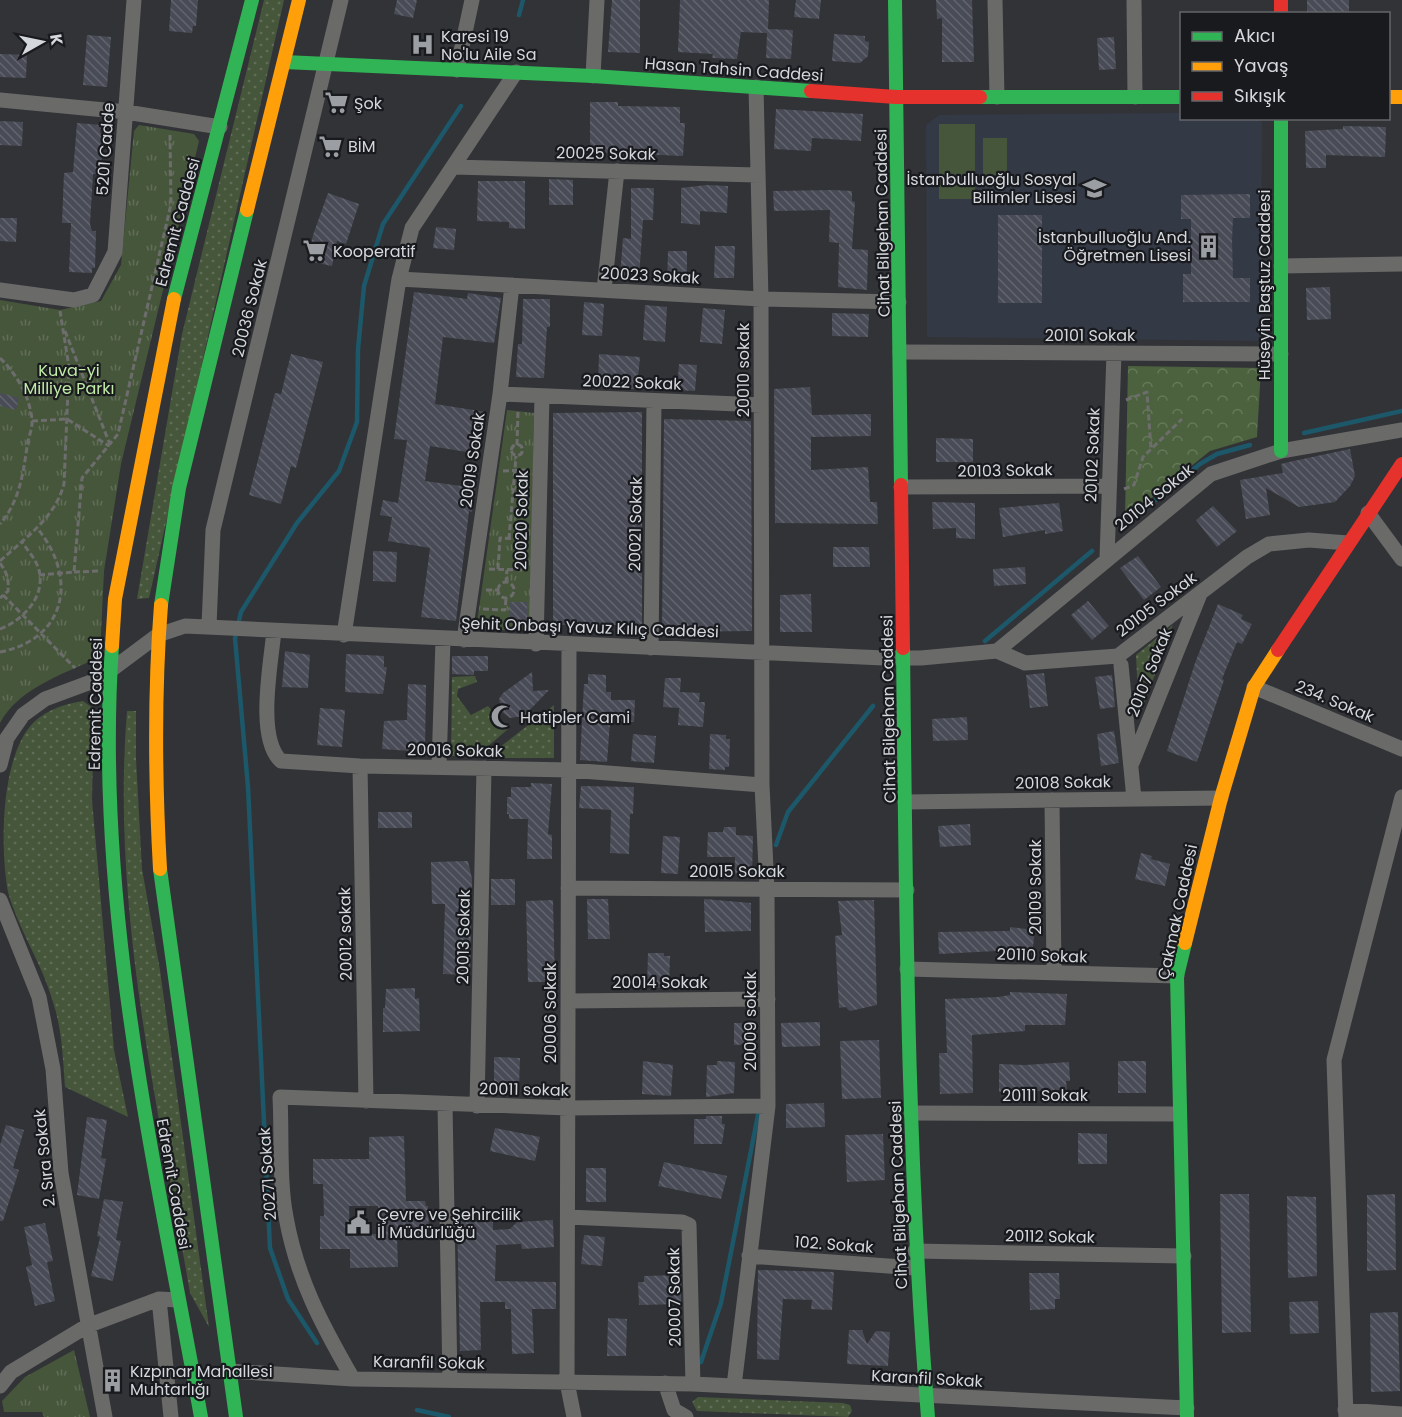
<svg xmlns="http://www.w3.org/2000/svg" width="1402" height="1417" viewBox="0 0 1402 1417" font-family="Poppins,sans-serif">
<defs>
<pattern id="grass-dots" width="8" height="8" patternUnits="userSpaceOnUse" patternTransform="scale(1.5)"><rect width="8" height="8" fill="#46563b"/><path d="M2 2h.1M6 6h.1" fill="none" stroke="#606e57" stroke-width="1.8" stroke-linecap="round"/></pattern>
<pattern id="forest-crowns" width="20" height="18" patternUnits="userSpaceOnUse" patternTransform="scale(1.5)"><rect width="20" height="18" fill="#4c623e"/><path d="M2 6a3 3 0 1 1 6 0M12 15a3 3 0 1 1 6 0" fill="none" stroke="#657859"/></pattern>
<pattern id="park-tufts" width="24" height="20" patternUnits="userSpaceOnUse" patternTransform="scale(1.5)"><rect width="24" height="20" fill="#46563b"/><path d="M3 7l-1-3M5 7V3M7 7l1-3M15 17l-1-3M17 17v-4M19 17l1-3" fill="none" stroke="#606e57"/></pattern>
<pattern id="building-back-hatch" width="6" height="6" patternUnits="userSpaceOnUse" patternTransform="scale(1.5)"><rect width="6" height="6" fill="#494c56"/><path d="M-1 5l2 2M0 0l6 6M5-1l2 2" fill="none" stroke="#62656e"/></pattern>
</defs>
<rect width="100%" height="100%" fill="#323337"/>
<!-- built -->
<path fill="#343946" d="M1181 113 1182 118 1257 119 1262 122 1261 341 927 337 926 125 939 115Z"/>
<!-- grass -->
<path fill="url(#grass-dots)" d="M264 0H284L149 598 137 599 182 334Z
M1173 625 1139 718 1136 655Z
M475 676 477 682 458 689 457 696 471 715 488 706 508 729 478 755 451 756 452 677Z
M83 701 94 709 92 800 114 1050 128 1117 65 1087C63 1059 62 1029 53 1002 42 963 19 931 8 892 0 848 0 756 34 722 48 709 65 704 83 701Z
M554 705V758H486Z
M127 711H136V759L142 869 160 970 209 1327 190 1293C157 1100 111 907 127 711Z
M698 1397 843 1403 850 1405 852 1411 848 1417 697 1411 692 1402Z"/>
<!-- forest -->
<path fill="url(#forest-crowns)" d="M1128 366 1261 368 1257 437 1210 451 1125 519Z"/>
<!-- park -->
<path fill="url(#park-tufts)" d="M139 125 194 134 199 141 121 464 104 571 100 653 95 659C61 675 18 689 0 723V300L60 310 101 301 121 265 134 131Z
M507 410 534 413 530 630H476Z
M74 1350 90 1417H44L42 1412H4L2 1401 25 1377Z"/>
<!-- pitch -->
<path fill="#46563b" d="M939 124H975V199H939Z
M983 138H1007V187H983Z"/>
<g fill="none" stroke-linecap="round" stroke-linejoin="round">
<!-- stream -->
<path stroke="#1c5869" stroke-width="4.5" d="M519 15 523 0
M1304 433 1402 411
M1132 519 1200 464 1217 454 1250 445
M985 641 1092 551
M776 845 788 812 873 706
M317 1343 288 1299 270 1248 248 787 235 638 241 612 297 523 339 471 357 422 358 349 364 286 383 224 461 106
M701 1362 721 1303 759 1110
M417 1410 449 1417"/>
</g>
<!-- building -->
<path fill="url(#building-back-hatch)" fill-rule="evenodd" d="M171 0H198L196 26H193L192 33 169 31Z
M397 0H417L413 18 394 14Z
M612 0H640V53L608 52Z
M680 0H769L768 29 793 30 791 59 766 58 767 33 741 32 737 59 712 58 713 54 678 52Z
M796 0H821L819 19 794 17Z
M936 0H972L974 62H942V18L937 19Z
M1307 0H1349V14H1307Z
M834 34 865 36V41L869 42 868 56 860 63 832 61Z
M87 35 111 37 107 87 83 85Z
M1114 37 1116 69 1099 70 1097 38Z
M0 54 27 55 26 78 0 77Z
M590 102H618V106L680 107V123H685L683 156 590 152Z
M776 109 863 114 861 141 812 138 811 151 774 149Z
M0 121 23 122 22 146 0 145Z
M77 123 101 125 100 133H104L101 168H98V174H93L90 224 92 231H96L95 268H92V273L69 272 71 223H62L64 173 73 172Z
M1343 126 1386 127 1385 157 1326 155V168H1306L1305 131 1343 129Z
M549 179 573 180V205H549Z
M478 181H525V229L509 228V222L477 221Z
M707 185 728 186 727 213 700 211V225L681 223V188Z
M631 188H654L653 220H643L639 278 620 276 623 238 631 239Z
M832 190 852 191V201L855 202 852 249 868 250 867 290 838 287 839 243 829 242 830 210 774 211 773 191Z
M328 193 359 204 346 244 337 241 332 266 308 261 313 235Z
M1250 194V218H1233L1232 240 1233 278H1250V302H1183V274H1191V219H1181V195Z
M998 215H1042V303H998Z
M0 218H17L16 242 0 241Z
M436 227 456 229 454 250 433 248Z
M715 246H735L734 278H714Z
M668 251H687V283H667Z
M1330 287 1331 319 1307 320 1306 288Z
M414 292 467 299 468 293 501 298 494 343 443 337 435 404 486 412 479 454 430 446 425 481 475 488 472 512 469 511 456 621 421 617 430 548 388 541 392 517 380 515 383 500 398 503 407 440 394 439Z
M523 299H550V327H547L544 378 516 377 518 344H522Z
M584 302 604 304 602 336 582 335Z
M645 305 667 307 665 342 643 340Z
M703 308 725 310 722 344 700 342Z
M832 313 869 314 868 337 832 336Z
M291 354 323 362 296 468 291 466 281 504 249 495 275 393 281 394Z
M599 354 640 357 637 389 598 387Z
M679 364 697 365 695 391 677 390Z
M810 387 812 415 871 414V436L811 437V470L868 467 870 502H877L878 524 775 523 774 389Z
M0 393 19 398 16 410 0 406Z
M642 412V625H553V413Z
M664 419 751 421 752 631 662 632Z
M936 438 973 439V462H936Z
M1350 449 1355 476 1350 486 1335 502 1299 507 1266 488 1270 515 1246 519 1240 480 1283 473 1281 464 1289 462Z
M932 502 975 503V539L956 538V528L933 529Z
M1059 503 1063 531 1045 534V530L1003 537 999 508Z
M1213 506 1237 531 1217 547 1196 520Z
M833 547H869L870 567H833Z
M373 551 397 552 396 582 373 581Z
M1138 556 1161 587 1144 600 1120 568Z
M1025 567 1026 584 994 586 993 569Z
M811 594 812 632H780V595Z
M1088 601 1109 626 1092 640 1071 615Z
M509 602H527V620L509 623Z
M1218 604 1243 615 1241 619 1252 624 1242 644 1237 642 1222 679 1224 680 1197 762 1167 751 1195 663Z
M285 651 310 655 308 688 282 687Z
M346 654 384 656V667H387L383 694 345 692Z
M452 656H488V671H474V675L452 674Z
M532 672 533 691 549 690 524 716 510 718 502 712 499 699 503 693Z
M1044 673 1048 706 1030 708 1026 675Z
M588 674 606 675V692H611V700H635L634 722H610L607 762 580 760 584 684H588Z
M1112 675 1115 707 1100 709 1095 677Z
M665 678H681L680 692 700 693 699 702H705L703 727 678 725 679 708 663 707Z
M408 684 426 685 425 752 382 749 384 721 407 720Z
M320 708 345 710 342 747 317 745Z
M967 717 968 740 933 741 932 719Z
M1114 731 1119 763 1101 766 1097 734Z
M633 734 656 736 654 763 631 761Z
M710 734 726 735V739H730L729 767H725V770L709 769Z
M531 783 552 784 548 834 552 835V859H527L528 819H509V814H507V797H511V787H531Z
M581 786 634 787 633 814H630L629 854 610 853 611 810 579 808Z
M378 812H412V828H378Z
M970 824 971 845 940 847 938 826Z
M724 827H736V835L753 836 752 875 735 874V857H707L708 832H723Z
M663 836 680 837 678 874 661 873Z
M1141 853 1152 856 1151 859 1170 864 1165 886 1135 879Z
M468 861 472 879 470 975 443 974 445 904H432L431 862Z
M491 879H515V905H491Z
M587 899H608L610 939H588Z
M704 899 751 903V931L705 932Z
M553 900 555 982H528L526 901Z
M874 900 877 1005 850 1011 846 1007 839 1008 835 936 842 935 838 901Z
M1010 927 1035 930 1032 955 996 954V951L939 954 938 932 1010 931Z
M648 953H664V956H670L669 988 647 987Z
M415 988V999L419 998 420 1031 383 1032V1008H385L386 989Z
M1010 992 1067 994 1065 1025H1025V1031L972 1035 973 1093 940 1094 939 1053H947L945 999 998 997 1010 995Z
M820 1022V1046L782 1047 781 1023Z
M734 1023H755L756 1044 734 1045Z
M879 1040 881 1098 842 1099 840 1041Z
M494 1057 520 1058 519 1087 494 1086Z
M643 1061 673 1065 671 1096 642 1094Z
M717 1061 735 1062 734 1093 706 1097 707 1065H717Z
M1118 1061H1146V1093H1118Z
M1069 1062 1070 1081H1066L1067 1090 999 1092V1064L1025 1065Z
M824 1103 825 1127 786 1128V1104Z
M706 1116H722V1124H725L722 1144H694V1119H706Z
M87 1117 107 1120 101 1158 106 1159 99 1199 77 1195Z
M6 1125 24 1130 13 1168 19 1170 3 1221H0V1145Z
M495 1128 540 1137 535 1161 490 1151Z
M1078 1133 1107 1134V1164H1078Z
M883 1134 885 1180 847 1182 845 1135Z
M404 1136 406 1201H425L426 1206H428L429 1233H426V1237L397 1238 398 1267 350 1268V1249H320V1216H324L323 1184H313V1159H369V1137ZM349 1206H378V1234H350Z
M664 1162 727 1176 721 1199 658 1186Z
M586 1168H606V1202H586Z
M1220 1194H1249L1251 1332 1222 1333Z
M1395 1194 1396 1270 1367 1271V1195Z
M1287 1196 1316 1197 1317 1276 1288 1278Z
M104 1199 123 1202 116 1240 121 1241 113 1281 91 1276 100 1237 97 1236Z
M553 1220 554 1247 522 1249 521 1244 496 1245 495 1281 556 1282V1309H532L534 1353 512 1354 511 1309H505V1302H480L481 1350 460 1351 457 1221 493 1222V1230L510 1229 517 1222Z
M45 1223 53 1261 47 1262 55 1301 35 1306 26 1267 32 1265 24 1227Z
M584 1235 605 1237 602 1266 581 1264Z
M758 1270 834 1272 832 1310 811 1309 812 1300 783 1299 779 1360 757 1359Z
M1029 1273H1059L1060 1299H1055V1309L1030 1310Z
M681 1275V1304L639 1305 638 1282H644V1276Z
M1318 1301 1319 1333 1290 1334 1289 1302Z
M1398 1312 1400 1391 1371 1392 1370 1313Z
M608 1318 627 1319 626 1356H607Z
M849 1330H862L867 1344 876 1331 890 1332 888 1366 847 1364Z"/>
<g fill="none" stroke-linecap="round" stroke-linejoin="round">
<!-- path -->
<path stroke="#6d6d6d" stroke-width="3" stroke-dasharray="6 3" stroke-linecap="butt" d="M65 331 111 447
M0 358C17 375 29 395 32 419 33 428 28 438 27 447 23 475 19 502 0 524
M1126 400 1147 392 1151 449
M32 421 67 419 109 446
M511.5 450a5.5 5.5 0 1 1 11 0a5.5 5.5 0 1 1-11 0Z
M517 445 518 410
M503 471 526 470
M1124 489 1134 485 1143 457 1182 419
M509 539 516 456
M0 561C25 538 55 518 64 484L69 367 60 311
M0 563C7 573 9 579 8 591L0 598
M489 569 524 570
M498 569 500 538 524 539
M74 572 99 571
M39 575 74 572 82 478 118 434 171 204 170 135
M498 590a8 8 0 1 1 16 0a8 8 0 1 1-16 0Z
M506 583 507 570
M486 590H499
M3 595 75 668
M483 609 505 610 506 598
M0 629C22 621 46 597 39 570 36 559 28 551 22 542
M0 652C67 639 78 577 37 528"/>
<!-- street -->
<path stroke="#6a6a69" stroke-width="15" d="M995 0 997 97
M1134 0 1135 97
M457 70 472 0
M593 76 597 0
M0 100 126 112 220 127
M453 167 757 175
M1281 266 1402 264
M399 279 761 299 899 302
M0 290 74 300 93 295 115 252 134 0
M604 290 617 171
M900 352 1281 354
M500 394 761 405
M901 487 1109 486
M1368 513 1402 559
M1107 558 1114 353
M209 626 213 530 341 0
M274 631C271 663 256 738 281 761L360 766 569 770 762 785
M344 635 399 279 412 228 516 72
M464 640 500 394 512 285
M536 644 542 396
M569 644 567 1382 574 1417
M651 648 654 401
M997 651 1211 474 1281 451 1402 430
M1121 665 1134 799
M1254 687 1402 749
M1132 763 1200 594
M0 765 7 738 23 715 45 699 99 679 158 635 185 626 884 658H921L997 651 1025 663 1118 656 1247 557 1269 544 1309 540 1348 543
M360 766 366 1101
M439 767 443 639
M1052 800 1054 973
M905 802 1221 798
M568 888 907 890
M0 900 39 997 53 1069 61 1173 105 1417
M907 969 1177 976
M568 1001 768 999
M445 1105 450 1380
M477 1106 484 768
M911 1113 1179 1114
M568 1217 682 1222 689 1225 693 1384
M915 1251 1184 1256
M749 1256 916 1268
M159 1299 171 1417
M229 1371 353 1379 693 1384 1187 1408
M353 1379C322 1325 297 1279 286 1217 279 1182 282 1134 280 1097L568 1108 768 1106
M665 1383 674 1410 686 1417
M0 1386 11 1372 87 1326 159 1299 178 1300
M734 1386 768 1106 767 889 762 785 761 299 756 87
M1345 1410 1402 1414
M1346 1417 1334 1060 1402 797"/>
<!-- fast -->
<path stroke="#30b455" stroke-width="14" d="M895 0 901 485
M284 62 593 76 811 91
M980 97H1182
M1281 118V451
M174 299 252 0
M161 605 179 488 247 210
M112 646C94 907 155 1163 201 1417
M903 648C906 905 907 1161 928 1417
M160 869 236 1417
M1185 943 1177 976 1187 1417"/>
<!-- slow -->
<path stroke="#ff9f0a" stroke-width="14" d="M1388 97H1402
M247 210 299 0
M112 646 115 599 174 299
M160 869C155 780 154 694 161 605
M1185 943 1221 798 1254 687 1278 650"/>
<!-- jam -->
<path stroke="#e5322d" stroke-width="14" d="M1281 0V14
M811 91 896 97H980
M901 485 903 648
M1278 650 1402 464"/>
</g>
<!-- icons -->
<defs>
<symbol id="hospital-bare" viewBox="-9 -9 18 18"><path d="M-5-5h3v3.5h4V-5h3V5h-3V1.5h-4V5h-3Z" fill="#9b9ea2" stroke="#181a1e" stroke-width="2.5" paint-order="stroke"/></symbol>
<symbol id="supermarket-bare" viewBox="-9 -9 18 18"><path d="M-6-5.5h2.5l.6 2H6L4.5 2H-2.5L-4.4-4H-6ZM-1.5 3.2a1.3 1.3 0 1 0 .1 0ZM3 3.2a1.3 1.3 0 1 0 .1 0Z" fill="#9b9ea2" stroke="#181a1e" stroke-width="2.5" paint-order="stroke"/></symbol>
<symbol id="school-bare" viewBox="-9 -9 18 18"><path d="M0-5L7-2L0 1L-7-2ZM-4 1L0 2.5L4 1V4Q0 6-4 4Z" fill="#9b9ea2" stroke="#181a1e" stroke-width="2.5" paint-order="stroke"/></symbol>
<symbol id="building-bare" viewBox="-9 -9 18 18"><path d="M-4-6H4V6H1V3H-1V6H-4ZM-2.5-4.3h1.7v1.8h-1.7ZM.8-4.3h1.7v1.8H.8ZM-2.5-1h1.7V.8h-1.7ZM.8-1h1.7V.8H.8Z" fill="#9b9ea2" stroke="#181a1e" stroke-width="2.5" paint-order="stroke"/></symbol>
<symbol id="mosque-bare" viewBox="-9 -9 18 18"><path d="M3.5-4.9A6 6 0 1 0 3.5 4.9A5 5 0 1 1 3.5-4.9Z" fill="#9b9ea2" stroke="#181a1e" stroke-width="2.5" paint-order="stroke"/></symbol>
<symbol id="civic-bare" viewBox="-9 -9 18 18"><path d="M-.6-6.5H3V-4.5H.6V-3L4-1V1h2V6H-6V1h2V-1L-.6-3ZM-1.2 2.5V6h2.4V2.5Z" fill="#9b9ea2" stroke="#181a1e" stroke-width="2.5" paint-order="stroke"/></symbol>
</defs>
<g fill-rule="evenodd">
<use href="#hospital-bare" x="406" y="28" width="33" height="33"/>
<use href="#supermarket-bare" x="320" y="86" width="33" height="33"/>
<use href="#supermarket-bare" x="314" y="130" width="33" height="33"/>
<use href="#school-bare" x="1078" y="172" width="33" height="33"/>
<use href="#building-bare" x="1192" y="230" width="33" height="33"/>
<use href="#supermarket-bare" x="298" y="234" width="33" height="33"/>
<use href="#mosque-bare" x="486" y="700" width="33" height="33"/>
<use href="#civic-bare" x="342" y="1206" width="33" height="33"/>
<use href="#building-bare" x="96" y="1364" width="33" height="33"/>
</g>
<g text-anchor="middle" stroke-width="4.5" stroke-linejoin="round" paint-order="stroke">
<!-- poi labels -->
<g font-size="16" fill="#d4d7dc" stroke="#181a1e" text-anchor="start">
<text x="441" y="42">Karesi 19<tspan x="441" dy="18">No'lu Aile Sa</tspan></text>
<text x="354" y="109">Şok</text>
<text x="348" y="152">BİM</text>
<text x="1076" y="185" text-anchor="end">İstanbulluoğlu Sosyal<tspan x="1076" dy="18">Bilimler Lisesi</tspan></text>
<text x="1191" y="243" text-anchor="end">İstanbulluoğlu And.<tspan x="1191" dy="18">Öğretmen Lisesi</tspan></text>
<text x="333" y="257">Kooperatif</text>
<text x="520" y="723">Hatipler Cami</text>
<text x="377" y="1220">Çevre ve Şehircilik<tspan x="377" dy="18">İl Müdürlüğü</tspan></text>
<text x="130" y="1377">Kızpınar Mahallesi<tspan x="130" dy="18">Muhtarlığı</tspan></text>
</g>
<!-- street labels -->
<g font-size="16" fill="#d4d7dc" stroke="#181a1e">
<text transform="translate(734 69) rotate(4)" y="6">Hasan Tahsin Caddesi</text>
<text transform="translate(105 149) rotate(-86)" y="6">5201 Cadde</text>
<text transform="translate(606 153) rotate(1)" y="6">20025 Sokak</text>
<text transform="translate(177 222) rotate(-75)" y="6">Edremit Caddesi</text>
<text transform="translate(882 223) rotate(-91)" y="6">Cihat Bilgehan Caddesi</text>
<text transform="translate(650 275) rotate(3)" y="6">20023 Sokak</text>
<text transform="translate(1264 285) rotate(-90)" y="6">Hüseyin Baştuz Caddesi</text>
<text transform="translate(249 308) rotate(-76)" y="6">20036 Sokak</text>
<text x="1090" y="341">20101 Sokak</text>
<text transform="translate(743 370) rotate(-90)" y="6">20010 sokak</text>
<text transform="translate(632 382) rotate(2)" y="6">20022 Sokak</text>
<text transform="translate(1092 455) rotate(-88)" y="6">20102 Sokak</text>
<text transform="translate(472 460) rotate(-82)" y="6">20019 Sokak</text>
<text transform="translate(1005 470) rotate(-1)" y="6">20103 Sokak</text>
<text transform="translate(1154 497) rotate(-39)" y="6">20104 Sokak</text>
<text transform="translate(521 520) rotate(-89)" y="6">20020 Sokak</text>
<text transform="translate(635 524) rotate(-89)" y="6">20021 Sokak</text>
<text transform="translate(1156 604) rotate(-37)" y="6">20105 Sokak</text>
<text transform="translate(590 627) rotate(2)" y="6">Şehit Onbaşı Yavuz Kılıç Caddesi</text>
<text transform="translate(1149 672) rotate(-68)" y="6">20107 Sokak</text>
<text transform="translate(1335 701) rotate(23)" y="6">234. Sokak</text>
<text transform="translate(95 704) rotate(-89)" y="6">Edremit Caddesi</text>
<text transform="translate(888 709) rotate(-91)" y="6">Cihat Bilgehan Caddesi</text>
<text transform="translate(455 750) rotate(1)" y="6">20016 Sokak</text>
<text transform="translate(1063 782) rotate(-1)" y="6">20108 Sokak</text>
<text x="737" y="877">20015 Sokak</text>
<text transform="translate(1035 887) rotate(-90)" y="6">20109 Sokak</text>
<text transform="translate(1177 912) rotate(-78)" y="6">Çakmak Caddesi</text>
<text transform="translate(345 934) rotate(-91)" y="6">20012 sokak</text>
<text transform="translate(463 937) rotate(-89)" y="6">20013 Sokak</text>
<text transform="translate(1042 955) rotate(2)" y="6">20110 Sokak</text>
<text x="660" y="988">20014 Sokak</text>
<text transform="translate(550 1013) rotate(-90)" y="6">20006 Sokak</text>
<text transform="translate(750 1021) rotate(-90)" y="6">20009 sokak</text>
<text transform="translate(524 1089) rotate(1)" y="6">20011 sokak</text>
<text x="1045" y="1101">20111 Sokak</text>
<text transform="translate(44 1158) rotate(-96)" y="6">2. Sıra Sokak</text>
<text transform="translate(267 1174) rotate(-94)" y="6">20271 Sokak</text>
<text transform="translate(174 1184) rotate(80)" y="6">Edremit Caddesi</text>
<text transform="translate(898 1195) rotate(-92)" y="6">Cihat Bilgehan Caddesi</text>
<text transform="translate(1050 1236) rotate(1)" y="6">20112 Sokak</text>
<text transform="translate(834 1244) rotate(4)" y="6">102. Sokak</text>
<text transform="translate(674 1297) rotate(-91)" y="6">20007 Sokak</text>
<text transform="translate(429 1362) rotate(1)" y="6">Karanfil Sokak</text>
<text transform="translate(927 1378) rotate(3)" y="6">Karanfil Sokak</text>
</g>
<!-- park labels -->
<g font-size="16" fill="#c1eba6" stroke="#181a1e">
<text x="69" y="376">Kuva-yi<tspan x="69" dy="18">Milliye Parkı</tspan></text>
</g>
</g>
<!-- legend -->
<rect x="1180" y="12" width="210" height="108" fill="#181a1e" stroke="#63666a" stroke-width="1.5"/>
<rect x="1192" y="32" width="30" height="9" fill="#30b455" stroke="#63666a" stroke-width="1.5"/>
<text x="1234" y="42" font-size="18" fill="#d4d7dc">Akıcı</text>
<rect x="1192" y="62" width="30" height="9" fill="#ff9f0a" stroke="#63666a" stroke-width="1.5"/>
<text x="1234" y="72" font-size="18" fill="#d4d7dc">Yavaş</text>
<rect x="1192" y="92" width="30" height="9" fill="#e5322d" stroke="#63666a" stroke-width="1.5"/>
<text x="1234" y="102" font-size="18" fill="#d4d7dc">Sıkışık</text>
<!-- north arrow -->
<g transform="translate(42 42) rotate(81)" stroke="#181a1e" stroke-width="4.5" paint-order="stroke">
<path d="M0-4.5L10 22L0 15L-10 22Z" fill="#d4d7dc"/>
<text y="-9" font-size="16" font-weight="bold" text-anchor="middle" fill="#d4d7dc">K</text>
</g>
</svg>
